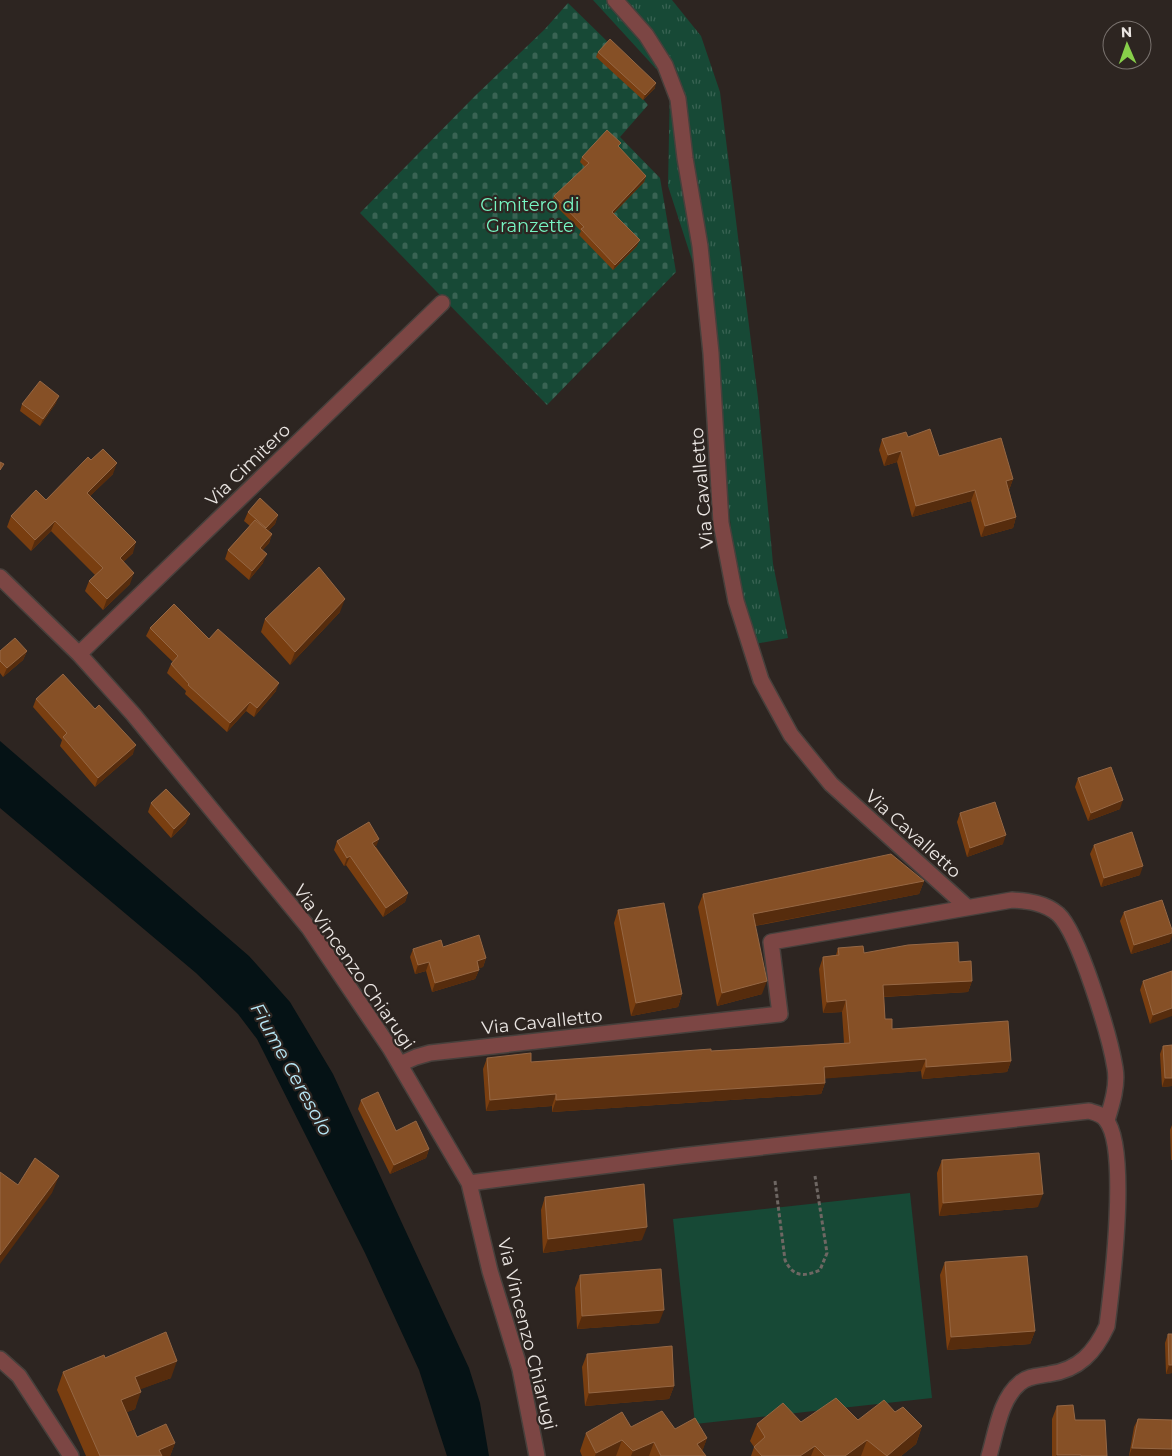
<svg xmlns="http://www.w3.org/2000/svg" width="1172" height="1456" viewBox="0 0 1172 1456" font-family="Montserrat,sans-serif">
<defs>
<pattern id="grass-tufts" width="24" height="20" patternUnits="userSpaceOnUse" patternTransform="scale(1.25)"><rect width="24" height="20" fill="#174936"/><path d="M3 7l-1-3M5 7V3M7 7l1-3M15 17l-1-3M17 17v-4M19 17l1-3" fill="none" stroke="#396353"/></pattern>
<pattern id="cemetery-stones" width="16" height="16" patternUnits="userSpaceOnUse" patternTransform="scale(1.25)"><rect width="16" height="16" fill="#174936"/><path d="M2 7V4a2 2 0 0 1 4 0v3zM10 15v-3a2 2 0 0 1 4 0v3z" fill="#396353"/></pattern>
</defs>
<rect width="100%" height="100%" fill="#2d2521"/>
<!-- grass -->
<path fill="url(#grass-tufts)" d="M593 0H672L701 36 720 92 758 398 773 564 788 638 755 644 735 576 723 439 703 294 668 186 670 84Z"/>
<!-- cemetery -->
<path fill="url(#cemetery-stones)" d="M568 3 655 88 643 99 648 105 620 137 660 178 676 272 547 405 360 213 475 96 545 29Z"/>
<!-- park -->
<path fill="#174936" d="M910 1193 932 1398 695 1424 673 1219Z"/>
<!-- water -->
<path fill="#051215" d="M0 741 249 956 290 1002 333 1074 469 1368 480 1403 489 1456H447L419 1370 365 1253 257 1039 238 1014 196 973 0 808Z"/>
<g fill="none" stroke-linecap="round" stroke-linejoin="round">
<defs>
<path id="minor" d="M615 0 646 35 665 65 678 99 685 158 700 246 711 353 721 523 736 601 761 680 791 735 831 784 967 907
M0 577 79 654 133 714 309 928 390 1048 469 1183 490 1271 520 1369 537 1456
M79 654 442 303
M400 1064 416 1057 430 1053 780 1014 771 942 1012 900C1029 901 1045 903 1058 914 1079 933 1110 1037 1115 1068 1118 1085 1112 1104 1107 1120
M469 1183 681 1156 1089 1111C1096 1113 1102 1114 1106 1120 1129 1148 1112 1287 1107 1326 1095 1352 1079 1370 1049 1374 1039 1376 1028 1376 1020 1383 1000 1399 996 1433 989 1456
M0 1359 19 1376 71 1456"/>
</defs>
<!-- minor casing -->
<use href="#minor" stroke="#47403c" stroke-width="18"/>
<!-- path -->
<path stroke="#6e6763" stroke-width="3" stroke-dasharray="4 2.5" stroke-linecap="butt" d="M775 1181 785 1260C793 1277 804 1277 820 1270L827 1253 815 1176"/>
<!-- minor -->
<use href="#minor" stroke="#7c4644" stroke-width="15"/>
</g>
<!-- wall -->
<path fill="#793e10" d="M598 52 655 88 643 100 596 57Z
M620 148 646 176 644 182 613 214 637 246 613 270 579 235 581 231 552 202 554 196 585 167 580 162 582 157Z
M56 403 40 426 20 411 22 404Z
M908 437 939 456 1013 479 1009 490 1016 517 1013 528 981 537 971 501 912 517 897 462 884 466 879 450 882 439Z
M91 460 113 474 90 496 133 553 123 562 130 584 103 610 85 591 89 581 95 575 51 531 31 551 7 527 11 516 46 500Z
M248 512 278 515 275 524 268 531 272 534 269 543 262 550 263 563 249 580 225 559 228 550 250 526 244 521Z
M340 612 290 665 261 632 265 619Z
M150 628 209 639 276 691 254 717 246 711 227 732 185 694 186 691 167 673 171 664 173 662 146 636Z
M0 651H27L23 660 3 677 0 673Z
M36 699 133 754 95 787 60 746 62 740 33 707Z
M1078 778 1120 809 1088 821 1075 787Z
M151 803 186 823 171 838 148 812Z
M960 813 1003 844 967 857 957 822Z
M337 841 376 847 408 893 405 902 383 917 346 865 344 866 334 850Z
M1094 845 1140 875 1101 887 1090 854Z
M924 881 919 894 755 926 762 994 717 1006 698 907 703 894Z
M618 910 682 994 678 1007 631 1016 614 923Z
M1124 912 1170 942 1131 954 1120 921Z
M838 948 864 953 959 962 972 981 968 992 884 997 885 1019 892 1029 1011 1061 1007 1072 922 1079 921 1071 825 1078V1083L821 1094 552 1112V1106L486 1111 483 1069 487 1058 531 1062 844 1043 842 1012 823 1013 819 969 823 957 836 955Z
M413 949 486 958 483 967 478 968 479 970 475 979 432 992 426 971 415 974 410 957Z
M1172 971 1150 1024 1140 990 1143 981Z
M1163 1046 1172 1086 1162 1087 1160 1054Z
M361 1100 396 1131 429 1149 426 1158 390 1174 358 1109Z
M1172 1125V1160H1171L1170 1130Z
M942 1160 1038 1207 939 1216 937 1173Z
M545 1197 642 1240 543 1253 541 1210Z
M945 1262 1035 1331 1030 1344 947 1350 940 1275Z
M580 1275 659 1323 577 1329 575 1288Z
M1168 1334 1172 1373 1166 1374 1165 1343Z
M587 1354 674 1386 669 1399 585 1406 582 1367Z
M63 1372 171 1378 140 1389 135 1409 127 1412 137 1437 175 1443 170 1456H86L57 1390Z
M1057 1406 1075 1420 1107 1456H1052V1419Z
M895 1412 922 1426 916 1444 901 1456H751L754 1447 750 1441 757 1424 858 1420Z
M1138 1419 1172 1456H1129L1134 1427Z
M631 1427 675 1429 707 1438 702 1451 706 1456H582L580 1451 586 1433Z"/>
<!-- shaded-wall -->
<path fill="#562c0d" d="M656 83 655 88 643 100 645 95Z
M646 176 644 182 609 218 612 212Z
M640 240 637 246 613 270 615 265Z
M59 396 56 403 40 426 43 419Z
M901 451 897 462 884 466 888 455Z
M117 463 113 474 83 503 87 493Z
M1013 479 1009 490 1002 492 1006 481Z
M975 490 971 501 912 517 916 506Z
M278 515 275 524 263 537 266 528Z
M1016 517 1013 528 981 537 985 526Z
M55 521 51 531 31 551 35 540Z
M272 534 269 543 257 557 260 548Z
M136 542 133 553 116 569 120 558Z
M267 554 263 563 249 580 252 571Z
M134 573 130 584 103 610 107 599Z
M345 599 340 612 290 665 295 652Z
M27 651 23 660 3 677 7 668Z
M279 683 276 691 254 717 257 708Z
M250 702 246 711 227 732 230 723Z
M136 745 133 754 95 787 98 778Z
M1123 800 1120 809 1088 821 1091 813Z
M190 814 186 823 171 838 174 829Z
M1006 835 1003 844 967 857 970 848Z
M379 839 376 847 372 843Z
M350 856 346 865 344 866 347 858Z
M1143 866 1140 875 1101 887 1104 878Z
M924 881 919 894 748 927 753 914Z
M408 893 405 902 383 917 386 908Z
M1172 933V936L1170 942 1131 954 1134 945Z
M486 958 483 967 474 970 477 961Z
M429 962 426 971 415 974 418 965Z
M479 970 475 979 432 992 435 983Z
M767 981 762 994 717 1006 722 993Z
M972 981 968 992 879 997 883 985Z
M682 994 678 1007 631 1016 636 1003Z
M846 1000 842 1012 823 1013 827 1002Z
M1172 1008V1016L1150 1024 1153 1015Z
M926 1059 921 1071 820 1079 824 1067Z
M1011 1061 1007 1072 922 1079 926 1067Z
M1165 1078H1172V1086L1162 1087Z
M825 1083 821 1094 552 1112 556 1100Z
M556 1094 552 1106 486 1111 490 1100Z
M429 1149 426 1158 390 1174 394 1165Z
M59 1176 52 1193 0 1264V1255Z
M1043 1194 1038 1207 939 1216 943 1203Z
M647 1227 642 1240 543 1253 548 1239Z
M664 1310 659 1323 577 1329 582 1316Z
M1035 1331 1030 1344 947 1350 951 1337Z
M177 1361 171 1378 128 1394 135 1377Z
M1169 1365H1172V1373L1166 1374Z
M674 1386 669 1399 585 1406 589 1393Z
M141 1392 135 1409 115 1417 121 1400Z
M922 1426 916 1444 901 1456H887Z
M707 1438 701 1455 697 1444Z
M622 1440 616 1456H595L596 1453Z
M867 1440 861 1456H845Z
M654 1442 649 1456H631L633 1451Z
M175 1443 170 1456H157L159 1450Z
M815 1446 811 1456H800Z
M1132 1448 1172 1449V1456H1129Z
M1057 1455H1081V1456H1056Z"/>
<!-- building -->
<path fill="#865026" stroke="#956744" d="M610 39 656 83 645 95 598 52Z
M607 130 621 143 618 146 646 176 612 212 640 240 615 265 581 229 584 227 554 196 589 163 582 157Z
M40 381 59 396 43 419 22 404Z
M930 429 939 456 1001 438 1013 479 1006 481 1016 517 985 526 975 490 916 506 901 451 888 455 882 439 906 432 908 437Z
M103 449 117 463 87 493 136 542 120 558 134 573 107 599 89 581 103 568 55 521 35 540 11 516 36 490 46 500 88 457 91 460Z
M0 462 4 464 0 470Z
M260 498 278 515 266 528 248 512Z
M255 520 272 534 260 548 267 554 252 571 228 550Z
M319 567 345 599 295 652 265 619Z
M174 604 209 639 218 629 279 683 257 708 250 702 230 723 188 685 189 684 171 664 178 656 150 628Z
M15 638 27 651 7 668 0 661V651Z
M63 674 95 709 99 705 136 745 98 778 63 737 67 733 36 699Z
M1111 767 1123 800 1091 813 1078 778Z
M166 789 190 814 174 829 151 803Z
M995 802 1006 835 970 848 960 813Z
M369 822 379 839 372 843 408 893 386 908 350 856 347 858 337 841Z
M1132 832 1143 866 1104 878 1094 845Z
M891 854 924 881 753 914 767 981 722 993 703 894Z
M1162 900 1172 930V933L1134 945 1124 912Z
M664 903 682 994 636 1003 618 910Z
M479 935 486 958 477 961 479 970 435 983 429 962 418 965 413 949 441 940 443 947Z
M958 942 959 962 971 961 972 981 883 985 885 1019H892V1029L1008 1021 1011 1061 926 1067V1059L824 1067 825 1083 556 1100V1094L490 1100 487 1058 531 1053V1062L711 1049V1051L850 1043 846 1000 827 1002 823 957 839 955 838 948 863 946 864 953 908 945Z
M1172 971V1008L1153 1015 1143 981Z
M1172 1045V1078H1165L1163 1046Z
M378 1092 396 1131 416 1121 429 1149 394 1165 361 1100Z
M1039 1153 1043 1194 943 1203 942 1160Z
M35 1158 59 1176 0 1255V1172L18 1185Z
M644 1184 647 1227 548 1239 545 1197Z
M1027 1256 1035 1331 951 1337 945 1262Z
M661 1269 664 1310 582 1316 580 1275Z
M166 1332 177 1361 135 1377 141 1392 121 1400 137 1437 166 1424 175 1443 159 1450 162 1456H100L63 1372 104 1355 105 1358Z
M1168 1334H1172V1365H1169Z
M672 1346 674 1386 589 1393 587 1354Z
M836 1398 858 1420 884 1400 895 1412 903 1407 922 1426 887 1456 867 1440 845 1456H825L815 1446 800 1456H762L754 1447 765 1437 757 1424 783 1403 801 1422Z
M1073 1405 1075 1420H1105L1107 1456H1081V1455H1057V1406Z
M662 1411 675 1429 695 1418 707 1438 697 1444 706 1456H661L654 1442 633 1451 622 1440 596 1453 586 1433 622 1412 631 1427Z
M1138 1419 1172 1420V1449L1132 1448Z"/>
<g text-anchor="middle" stroke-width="4.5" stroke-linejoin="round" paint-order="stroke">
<!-- park labels -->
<g font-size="18" fill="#77f6c3" stroke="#2d2521">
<text x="530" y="211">Cimitero di<tspan x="530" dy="21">Granzette</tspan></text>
</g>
<!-- street labels -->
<g font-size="18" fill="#eae5e2" stroke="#2d2521">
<text transform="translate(248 465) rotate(-44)" y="6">Via Cimitero</text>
<text transform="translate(702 488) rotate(-95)" y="6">Via Cavalletto</text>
<text transform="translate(913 834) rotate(42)" y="6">Via Cavalletto</text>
<text transform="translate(354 967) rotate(55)" y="6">Via Vincenzo Chiarugi</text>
<text transform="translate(542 1022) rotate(-6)" y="6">Via Cavalletto</text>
<text transform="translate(527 1334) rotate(76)" y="6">Via Vincenzo Chiarugi</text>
</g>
<!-- water labels -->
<g font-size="19" font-style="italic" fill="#b8e9f8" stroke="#2d2521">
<text transform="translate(292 1069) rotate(61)" y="7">Fiume Ceresolo</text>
</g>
</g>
<!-- north arrow -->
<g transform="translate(1127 45) rotate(358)"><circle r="24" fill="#2d2521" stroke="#79726e"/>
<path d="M0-4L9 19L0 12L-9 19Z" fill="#87cf4a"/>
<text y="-8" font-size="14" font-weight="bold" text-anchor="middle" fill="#eae5e2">N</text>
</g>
</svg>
